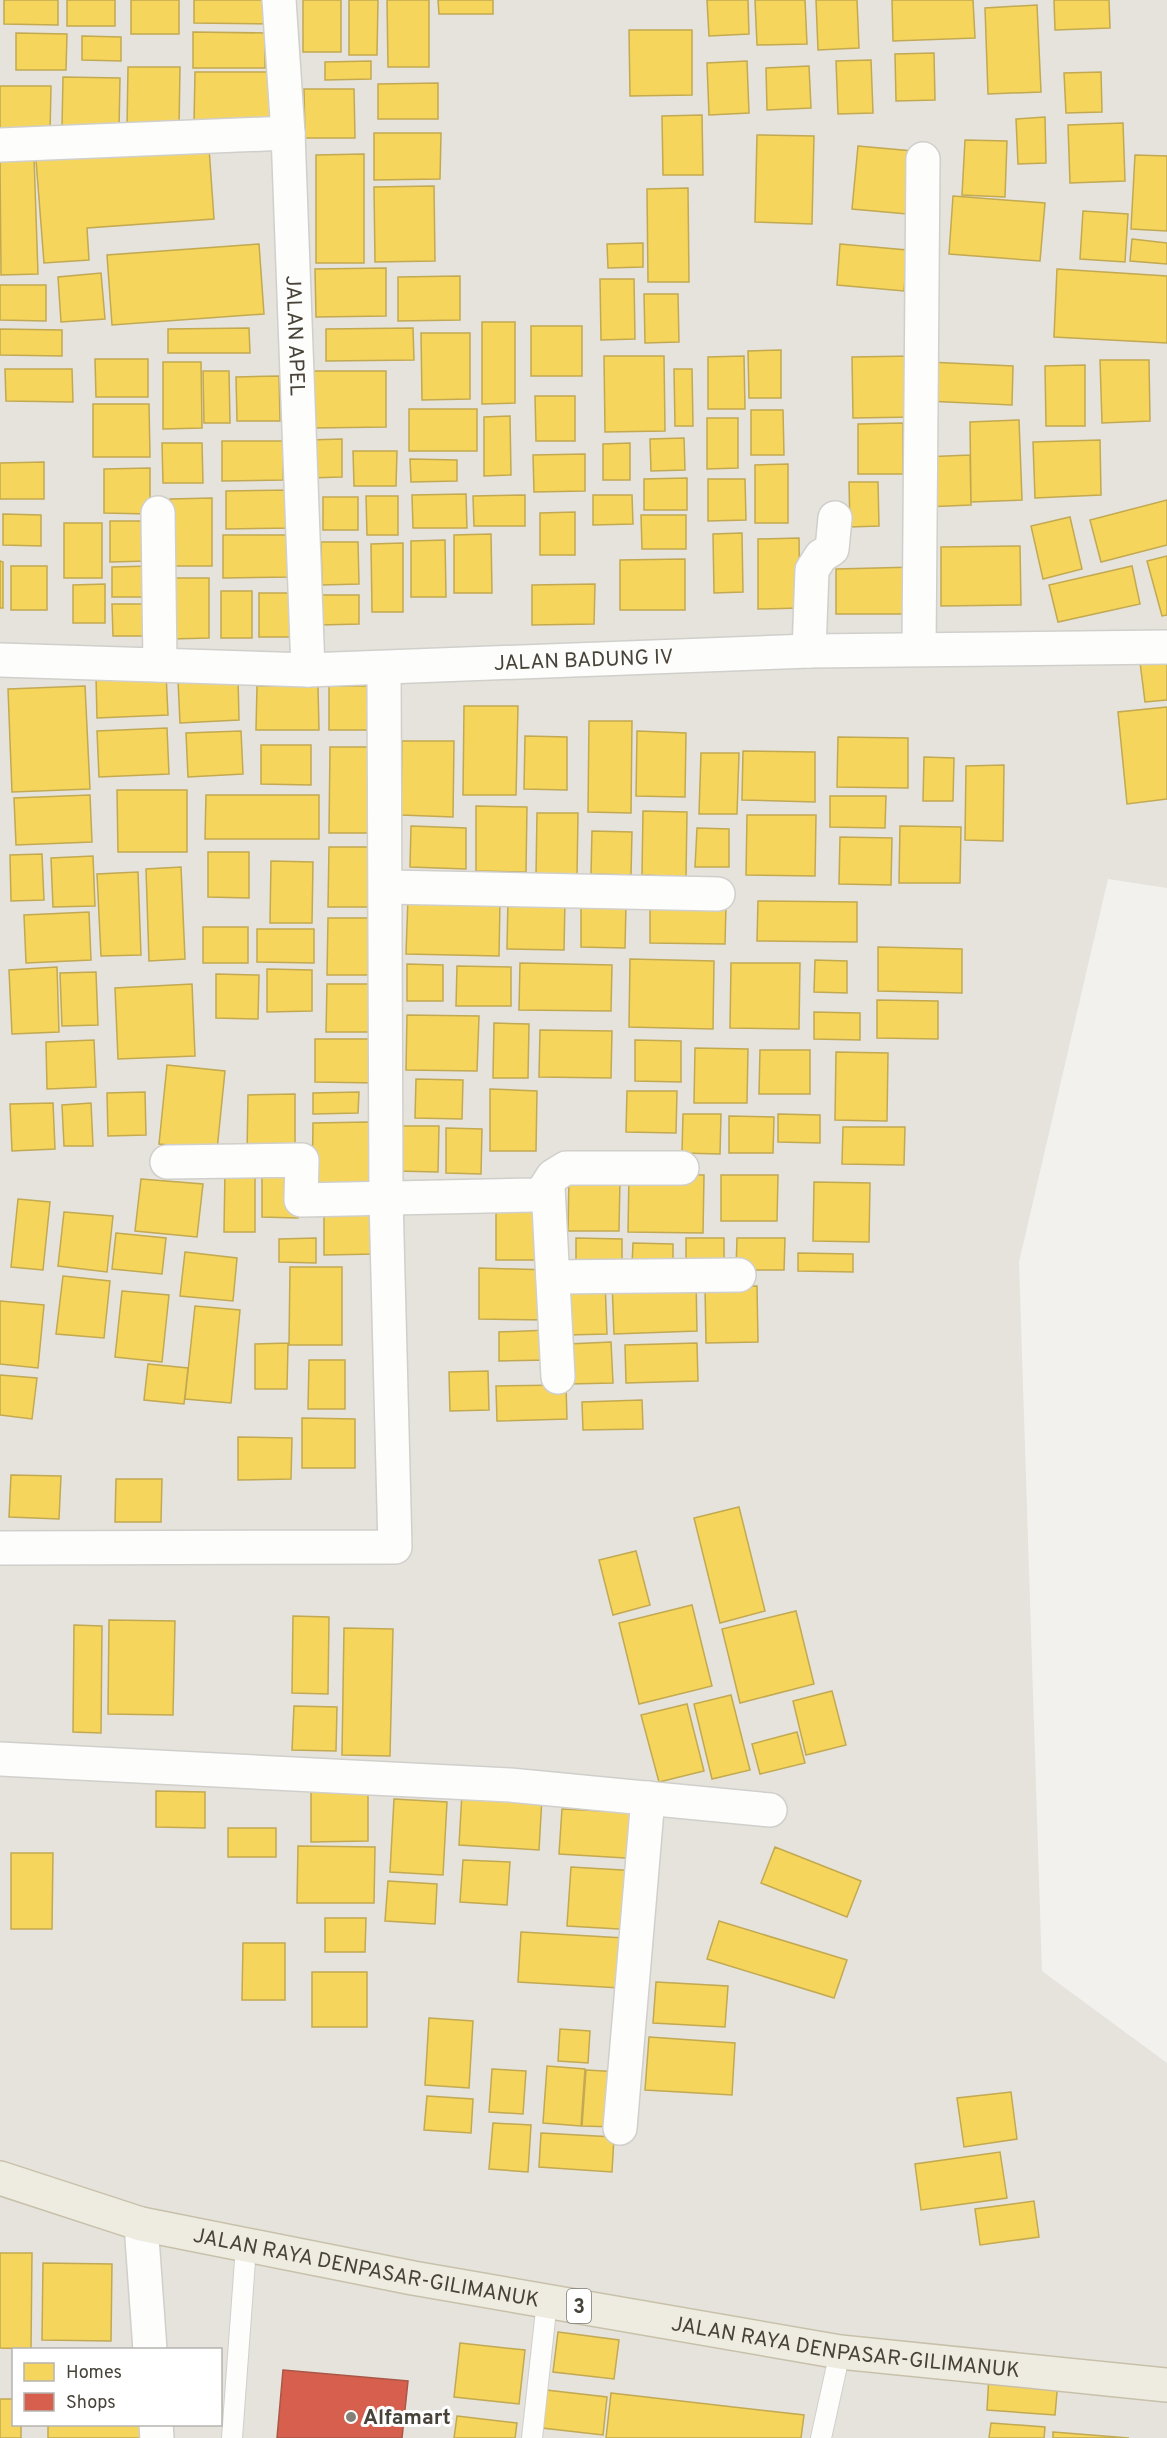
<svg xmlns="http://www.w3.org/2000/svg" width="1167" height="2438" viewBox="0 0 1167 2438" font-family="Overpass,sans-serif">
<rect width="100%" height="100%" fill="#f2f1ed"/>
<!-- residential -->
<path fill="#e5e3db" fill-rule="evenodd" d="M0 0H1167V888L1108 879 1019 1262 1042 1971 1167 2063V2438H0ZM14 2350H220V2424H14Z"/>
<!-- homes -->
<path fill="#f6d55c" stroke="#c2a952" stroke-width="1.5" d="M4 0H58V25L4 24Z
M67 0H115V26H67Z
M131 0H179V34H131Z
M194 0H274V24L194 23Z
M303 0H341V52H303Z
M349 0H378L377 55H349Z
M387 0H429V67H388Z
M438 0H493V14H439Z
M707 0H748L749 34 709 36Z
M755 0H805L807 44 757 45Z
M816 0H857L859 48 818 50Z
M892 0H973L975 38 893 41Z
M1054 0H1109L1110 28 1055 30Z
M1037 5 1041 92 988 94 985 8Z
M629 30H692V95L630 96Z
M193 32 265 33V68H193Z
M16 33 67 34 66 70H16Z
M82 36 121 37V61L82 60Z
M934 53 935 100 896 101 895 54Z
M871 60 873 113 838 114 836 61Z
M371 61V79L325 80V62Z
M747 61 749 113 709 115 707 63Z
M809 66 811 108 767 110 766 68Z
M128 67H180L179 129H127Z
M195 72H276L275 124 194 123Z
M1101 72 1102 112 1066 113 1064 73Z
M63 77 120 78 119 129 62 128Z
M438 83V119H378V84Z
M0 86H51L50 134 0 133Z
M304 89H354L355 138H305Z
M702 115 703 175H663L662 116Z
M1045 117 1046 163 1018 164 1016 119Z
M1123 123 1125 181 1070 183 1068 125Z
M374 133H441L440 179 374 180Z
M757 135 814 136 812 224 755 222Z
M965 140 1007 141 1005 197 962 195Z
M858 146 913 151 907 214 852 209Z
M209 148 214 219 87 228 89 260 44 263 36 160Z
M364 154V263H316V155Z
M1135 155 1167 156V231L1131 229Z
M34 157 38 274 1 275 0 158Z
M434 186 435 261 375 262 374 187Z
M688 188 689 282H648L647 189Z
M953 196 1045 203 1040 261 949 254Z
M1083 211 1128 214 1125 262 1080 259Z
M1132 239 1167 243V264L1130 261Z
M643 243V267L608 268 607 244Z
M259 244 264 314 112 325 107 255Z
M840 244 907 250 904 291 837 285Z
M386 268V316L316 317 315 269Z
M1057 269 1167 276V343L1054 337Z
M101 273 105 319 61 322 58 277Z
M460 276V320L398 321V277Z
M600 279H634L635 339 601 340Z
M0 285H46V321L0 320Z
M644 294H678L679 342 645 343Z
M482 322H515V403L482 404Z
M531 326H582V376H531Z
M249 328 250 353H168V329Z
M413 328 414 360 326 361V329Z
M0 329 62 330V356L0 355Z
M421 333H470V399L422 400Z
M781 350V398H749L748 351Z
M604 356H664L665 431 605 432Z
M744 356 745 409H708V357Z
M914 356V417L853 418 852 357Z
M95 359H148V397H96Z
M1100 360H1149L1150 421 1102 423Z
M163 362H201L202 428 163 429Z
M928 362 1013 366 1012 405 926 401Z
M1085 365V426H1046L1045 366Z
M5 369H72L73 402 6 401Z
M674 369H692L693 426H675Z
M203 371H229L230 423H204Z
M312 371H386V427L313 428Z
M279 376 280 421H237L236 377Z
M535 396H575V441H536Z
M93 404H149L150 457H93Z
M409 409H477V451H409Z
M751 410H783L784 455H751Z
M510 416 511 475 484 476V417Z
M707 418H738V468L707 469Z
M1019 420 1022 500 971 502 970 422Z
M903 423V474H858V424Z
M684 438 685 470 651 471 650 439Z
M342 439V477L308 478V440Z
M1100 440 1101 495 1035 498 1033 442Z
M222 441H284L283 480 222 481Z
M162 443H202L203 483H163Z
M630 443V480H603V444Z
M353 451H397L396 486H354Z
M585 454V491L534 492 533 455Z
M970 455 971 505 924 507 923 457Z
M410 459 457 460V481L411 482Z
M44 462V499H0V463Z
M788 464V523H755V465Z
M150 468V514L104 513V469Z
M687 478V510H644V479Z
M708 479H745L746 520 708 521Z
M849 482H878L879 526 850 527Z
M295 490 296 528 226 529V491Z
M466 494 467 528H413L412 495Z
M525 495V526H474L473 496Z
M593 495H632L633 524 593 525Z
M366 496H398V535H367Z
M323 497H358V530H323Z
M212 498V566H170V499Z
M1167 500V545L1101 562 1090 520Z
M575 512V555H540V513Z
M3 514 41 515V546L3 545Z
M641 515H686V549H642Z
M1070 517 1082 569 1043 579 1031 526Z
M110 521H147L148 561 110 562Z
M64 523H102V578H64Z
M742 533 743 592 714 593 713 534Z
M491 534 492 593H454V535Z
M223 535H291V577L223 578Z
M799 538 800 608 758 609V539Z
M445 540 446 597H411V541Z
M321 542H358L359 584 322 585Z
M403 543V612H372L371 544Z
M1020 546 1021 605 941 606V547Z
M1167 556V615L1162 616 1147 561Z
M685 559V610H620V560Z
M0 561 3 562V608H0Z
M11 566H47V610H11Z
M152 566V597H112V567Z
M1132 566 1140 604 1058 622 1049 585Z
M916 567V614H836V569Z
M170 578H209V638L171 639Z
M105 584V623H73V585Z
M595 584 594 624 532 625V585Z
M221 591H252V638H221Z
M259 593H297V637H259Z
M320 595H359V624L320 625Z
M112 604H156V636H113Z
M1167 659V700L1145 702 1140 662Z
M166 674 168 715 97 718 96 677Z
M238 677 239 720 180 723 178 680Z
M85 686 90 789 12 792 8 689Z
M257 686H318L319 730H256Z
M329 686H377V730H329Z
M464 706H518L516 795H463Z
M1167 707V799L1127 804 1118 712Z
M589 721H632L631 813 588 812Z
M167 728 169 774 99 777 97 731Z
M241 731 243 774 188 777 186 733Z
M637 731 686 733 685 797 636 796Z
M525 736 567 737V790L524 789Z
M838 737 908 738V788L837 787Z
M402 741H454L453 817 401 815Z
M261 745H311V785L261 784Z
M330 747H378L377 833H329Z
M743 751 815 752V802L742 800Z
M701 753H739L737 814H699Z
M924 757 954 758 953 801H923Z
M1004 765 1003 841 965 840 966 766Z
M117 790H187V852H118Z
M90 795 92 842 16 845 14 798Z
M206 795H319V839H205Z
M830 796H886L885 828 830 827Z
M476 806 527 807 526 872 476 871Z
M643 811 687 812 686 877 642 875Z
M537 813H578L577 877 536 876Z
M747 815H816L815 876 746 875Z
M411 826 466 828V869L410 867Z
M900 826 961 827 960 883H899Z
M697 828 729 829V867H695Z
M592 831 632 832 631 875 591 874Z
M840 837 892 838 891 885 839 884Z
M329 847H370L369 907H328Z
M208 852H249V898L208 897Z
M42 854 44 900 11 901 10 855Z
M93 856 95 906 53 907 51 858Z
M271 861 313 862 312 923H270Z
M181 867 185 959 149 961 146 869Z
M138 872 141 955 101 956 97 874Z
M408 898 500 900 499 956 406 954Z
M508 899H565L564 950 507 949Z
M758 901 857 902V942L757 941Z
M581 903 626 904 625 948 581 947Z
M650 904 726 905 725 944 650 943Z
M89 912 91 960 26 963 24 915Z
M328 918H383L382 975H327Z
M203 927H248V963H203Z
M257 929H314V963L257 962Z
M878 947 962 949V993L878 991Z
M630 959 714 961 713 1029 629 1027Z
M815 960 847 961V993L814 992Z
M520 963 612 965 611 1011 519 1010Z
M731 963H800L799 1029 730 1028Z
M407 964 443 965V1001H407Z
M457 966 511 967V1006H456Z
M57 967 59 1032 12 1034 9 970Z
M267 969 312 970V1011L267 1012Z
M96 972 98 1025 62 1026 60 973Z
M216 974 259 975 258 1019 216 1018Z
M192 984 195 1056 118 1059 115 988Z
M327 984H372V1032H326Z
M877 1000 938 1001V1039L877 1038Z
M814 1012 860 1013V1040L814 1039Z
M407 1015 479 1016 477 1071 406 1070Z
M494 1023 529 1024 528 1078H493Z
M540 1030 612 1031 611 1078 539 1077Z
M315 1039H377L376 1083 315 1082Z
M94 1040 96 1087 47 1089 46 1042Z
M635 1040 681 1041V1082L635 1081Z
M695 1048 748 1049 747 1103H694Z
M760 1050H810V1094H759Z
M836 1052 888 1053 887 1121 835 1120Z
M167 1065 225 1071 217 1150 159 1144Z
M416 1079 463 1080 462 1119 415 1118Z
M490 1089 537 1091 536 1151H490Z
M627 1091H677L676 1133 626 1132Z
M145 1092 146 1135 108 1136 107 1093Z
M359 1092 358 1113 313 1114V1093Z
M295 1094V1155L247 1154 248 1095Z
M53 1103 55 1149 12 1151 10 1104Z
M91 1103 93 1146H64L62 1105Z
M683 1114H721L720 1154 682 1153Z
M778 1114 820 1115V1143L778 1142Z
M729 1116 774 1117 773 1153H729Z
M369 1122V1191H312L313 1123Z
M397 1126H439L438 1172 396 1171Z
M843 1127H905L904 1165 842 1164Z
M446 1128 482 1129 481 1174 446 1173Z
M262 1169H298V1218L262 1217Z
M225 1171H255V1232H224Z
M629 1174 704 1175 703 1233 628 1232Z
M721 1175H778L777 1221H721Z
M569 1178H620L619 1231H568Z
M141 1179 203 1184 197 1237 135 1231Z
M814 1182 870 1183 869 1242 813 1241Z
M18 1199 50 1202 43 1270 11 1267Z
M376 1203V1254L324 1255V1204Z
M496 1205H540L538 1260H496Z
M64 1212 113 1216 107 1272 58 1266Z
M116 1233 166 1238 162 1274 112 1269Z
M316 1238V1263L279 1262V1239Z
M576 1238 622 1239V1269H576Z
M686 1238H724V1267H686Z
M737 1238H785L784 1270H736Z
M633 1243 673 1244V1267L632 1266Z
M185 1252 237 1258 233 1301 180 1296Z
M798 1253 853 1254V1272L798 1271Z
M290 1267H342V1345H289Z
M479 1268 549 1270 548 1320 479 1319Z
M63 1276 110 1281 104 1338 56 1334Z
M696 1279 697 1331 614 1334 612 1282Z
M605 1281 607 1334 567 1335 566 1282Z
M757 1286 758 1342 706 1343 705 1287Z
M122 1291 169 1295 162 1362 115 1357Z
M0 1301 44 1305 38 1368 0 1364Z
M195 1306 240 1310 231 1403 185 1399Z
M548 1330 549 1360 499 1361V1332Z
M611 1342 613 1383 569 1384 568 1344Z
M288 1343 287 1389H255V1344Z
M697 1343 698 1381 626 1383 625 1345Z
M309 1360H345V1409H308Z
M148 1364 188 1368 184 1404 144 1400Z
M488 1371 489 1410 450 1411 449 1372Z
M0 1375 37 1378 32 1419 0 1415Z
M566 1385 567 1419 497 1421 496 1386Z
M642 1400 643 1429 583 1430 582 1402Z
M302 1418 355 1419V1468H302Z
M238 1437 292 1438 291 1479 238 1480Z
M11 1475 61 1476 59 1519 9 1517Z
M116 1479H162L161 1522H115Z
M739 1507 765 1611 720 1623 694 1518Z
M636 1551 650 1605 613 1615 599 1560Z
M692 1605 712 1686 639 1704 619 1623Z
M796 1611 814 1684 740 1703 722 1629Z
M293 1616 329 1617 328 1694 292 1693Z
M109 1620 175 1621 173 1715 108 1714Z
M74 1625 102 1626 101 1733 73 1732Z
M344 1628 393 1629 390 1756 342 1755Z
M832 1691 846 1745 806 1755 793 1701Z
M731 1695 750 1770 712 1779 694 1704Z
M687 1704 704 1771 659 1782 641 1715Z
M294 1706 337 1707 336 1751 292 1750Z
M797 1732 805 1763 760 1774 752 1744Z
M311 1788H368V1841L311 1842Z
M156 1791 205 1792V1828L156 1827Z
M462 1793 542 1797 539 1850 459 1845Z
M394 1799 447 1802 443 1875 390 1872Z
M562 1809 645 1813 642 1859 559 1854Z
M228 1828H276V1857H228Z
M298 1846 375 1847 374 1903H297Z
M775 1847 861 1881 847 1917 761 1883Z
M11 1853H53L52 1929H11Z
M463 1860 510 1862 507 1905 460 1902Z
M571 1867 639 1871 636 1930 567 1926Z
M388 1881 437 1884 435 1924 385 1921Z
M325 1918H366L365 1952H325Z
M719 1921 847 1960 834 1998 707 1959Z
M521 1932 624 1938 620 1988 518 1982Z
M243 1943H285V2000H242Z
M312 1972H367V2027H312Z
M656 1982 728 1986 725 2027 653 2023Z
M429 2018 473 2021 469 2088 425 2085Z
M560 2029 590 2031 588 2063 558 2061Z
M649 2037 735 2043 732 2095 645 2090Z
M547 2066 585 2069 581 2126 543 2123Z
M492 2069 526 2071 523 2114 489 2112Z
M586 2070 621 2072 617 2127 582 2126Z
M1011 2092 1017 2139 964 2147 957 2098Z
M427 2096 473 2099 471 2133 424 2130Z
M493 2123 531 2125 528 2172 489 2169Z
M541 2133 614 2137 612 2172 539 2167Z
M1000 2152 1007 2198 921 2210 915 2164Z
M1034 2201 1039 2237 980 2245 975 2209Z
M0 2253H32L31 2349 0 2348Z
M43 2263 112 2264 111 2341 42 2340Z
M558 2332 619 2340 614 2379 553 2372Z
M460 2343 525 2350 519 2404 454 2397Z
M989 2375 1058 2381 1055 2415 987 2410Z
M546 2390 607 2397 603 2435 542 2428Z
M611 2393 804 2415 801 2438H606Z
M0 2399H14V2424H21V2438H0Z
M457 2416 517 2423 515 2438H454Z
M991 2423 1045 2427 1044 2438H989Z
M48 2424H144V2438H48Z
M1053 2432 1129 2438H1053Z"/>
<!-- shops -->
<path fill="#d6604d" stroke="#ab5747" stroke-width="1.5" d="M283 2370 408 2381 402 2438H277Z"/>
<g fill="none" stroke-linecap="round" stroke-linejoin="round">
<defs>
<path id="service" d="M232 2438 246 2247
M532 2438 547 2301
M821 2438 840 2352"/>
<g id="minor">
<path id="s1" d="M279 0 288 133 308 670"/>
<path d="M0 145 288 133"/>
<path d="M158 513 160 665"/>
<path d="M919 649 923 159"/>
<path d="M809 651 812 570 821 556 832 549 835 518"/>
<path d="M387 887 718 894"/>
<path d="M167 1162 302 1160 301 1200 533 1195 542 1193 553 1176 566 1168H682"/>
<path d="M548 1187 558 1377"/>
<path d="M553 1277 739 1275"/>
<path d="M0 1548 395 1547 386 1198 384 668"/>
<path d="M0 1759 510 1785 770 1810"/>
<path d="M620 2128 648 1798"/>
</g>
<g id="tertiary">
<path id="s2" d="M0 660 308 670 809 651 1167 647"/>
<path d="M141 2224 150 2350"/>
<path d="M156 2424 157 2438"/>
</g>
<g id="trunk">
<path id="s3" d="M0 2178 141 2224 413 2278 840 2352 1167 2385"/>
</g>
</defs>
<!-- service casing -->
<use href="#service" stroke="#d0cfcb" stroke-width="22"/>
<!-- minor casing -->
<use href="#minor" stroke="#d0cfcb" stroke-width="36"/>
<!-- tertiary casing -->
<use href="#tertiary" stroke="#d0cfcb" stroke-width="36"/>
<!-- trunk casing -->
<use href="#trunk" stroke="#c8c0aa" stroke-width="36"/>
<!-- service -->
<use href="#service" stroke="#fdfdfc" stroke-width="20"/>
<!-- minor -->
<use href="#minor" stroke="#fdfdfc" stroke-width="33"/>
<!-- tertiary -->
<use href="#tertiary" stroke="#fdfdfc" stroke-width="33"/>
<!-- trunk -->
<use href="#trunk" stroke="#eeebe0" stroke-width="33"/>
</g>
<!-- markers -->
<circle fill="#848078" stroke="#fff" stroke-width="2" cx="351" cy="2417" r="6"/>
<g text-anchor="middle" stroke-width="6" stroke-linejoin="round" paint-order="stroke">
<!-- shield labels -->
<rect fill="#fff" stroke="#7f7b74" stroke-width="1.5" x="567" y="2289" width="24" height="34" rx="4.5"/>
<g font-size="20" font-weight="bold" fill="#484339">
<text x="579" y="2313">3</text>
</g>
<!-- street labels -->
<g font-size="21" fill="#484339" stroke="#fff">
<text dy="7" stroke="none"><textPath href="#s1" startOffset="336">JALAN APEL</textPath></text>
<text dy="7" stroke="none"><textPath href="#s2" startOffset="584">JALAN BADUNG IV</textPath></text>
<text dy="7" stroke="none"><textPath href="#s3" startOffset="378">JALAN RAYA DENPASAR-GILIMANUK</textPath></text>
<text dy="7" stroke="none"><textPath href="#s3" startOffset="864">JALAN RAYA DENPASAR-GILIMANUK</textPath></text>
</g>
<!-- poi labels -->
<g font-size="21" font-weight="bold" fill="#484339" stroke="#fff" text-anchor="start">
<text x="363" y="2424">Alfamart</text>
</g>
</g>
<!-- legend -->
<rect x="12" y="2348" width="210" height="78" fill="#ffffff" stroke="#b6b4b0" stroke-width="1.5"/>
<rect x="24" y="2363" width="30" height="18" fill="#f6d55c" stroke="#b6b4b0" stroke-width="1.5"/>
<text x="66" y="2378" font-size="18" fill="#484339">Homes</text>
<rect x="24" y="2393" width="30" height="18" fill="#d6604d" stroke="#b6b4b0" stroke-width="1.5"/>
<text x="66" y="2408" font-size="18" fill="#484339">Shops</text>
</svg>
